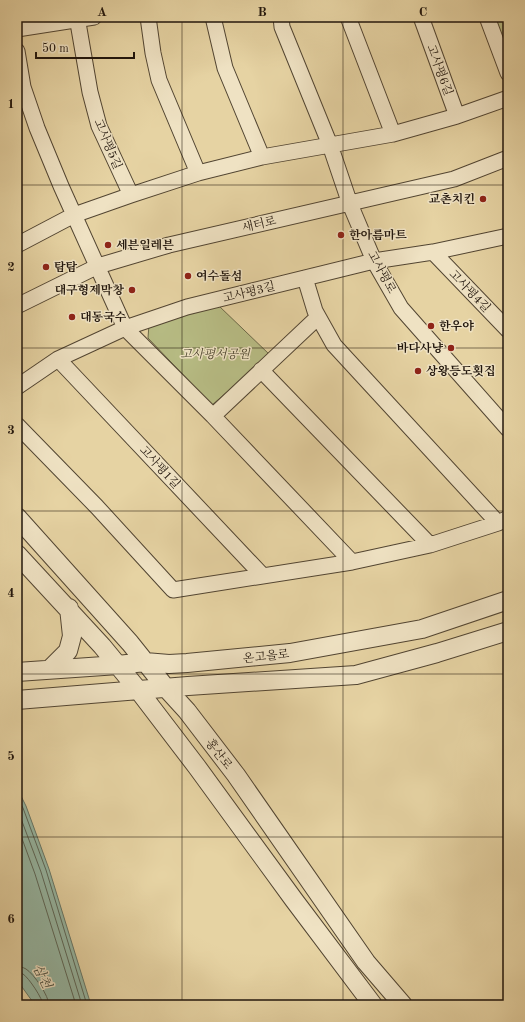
<svg xmlns="http://www.w3.org/2000/svg" width="525" height="1022" viewBox="0 0 525 1022" font-family="'Old Standard TT','Noto Serif KR',serif">
<rect width="100%" height="100%" fill="#e6d3a3"/>
<filter id="stains"><feTurbulence type="fractalNoise" baseFrequency=".005" numOctaves="4"/><feColorMatrix values="0 0 0 0 .2 0 0 0 0 .09 0 0 0 0 .02 0 0 0 .5 -.17"/></filter>
<radialGradient id="worn" r=".72"><stop offset=".6" stop-color="#630" stop-opacity="0"/><stop offset="1" stop-color="#630" stop-opacity=".3"/></radialGradient>
<!-- green -->
<path fill="#b7bc84" stroke="#6c6948" d="M490 17H508V60Z
M219 306 270 355 212 405 148 338 149 324Z"/>
<!-- water -->
<path fill="#96b8a5" stroke="#677768" d="M17 788 26 806 49 869 91 1005H35L17 980Z"/>
<g fill="none" stroke-linecap="round" stroke-linejoin="round">
<!-- shore -->
<path stroke="#5c6759" stroke-width="1" d="M17 797 23 808 46 870 87 1005
M17 808 41 872 82 1005
M17 825 35 874 76 1005
M17 967C20 967 23 967 26 969 34 974 49 996 49 1005
M17 973C20 973 21 973 23 974 29 978 43 999 43 1005"/>
<defs>
<path id="minor" d="M77 17 90 92 99 126 131 195
M148 17 153 53 159 80 198 173
M213 17 225 68 262 157
M281 17 282 27 330 145 350 204 374 261 401 308 508 429
M348 17 393 134
M421 17 457 116
M487 17 508 73
M17 29 94 17
M17 51 23 87 37 128 61 186 125 328 213 416 352 562
M17 245 74 215 131 195 198 173 262 157 393 134 457 116 508 98
M433 252 508 330
M305 278 315 311 334 345 498 523
M17 306 98 266 169 245 454 179 508 158
M58 359 263 576
M261 370 430 545
M17 387 58 359 125 328 187 307 374 261 433 252 508 236
M213 416 318 317
M17 425 97 507 173 590 352 562 430 545 498 523 508 518"/>
<path id="tertiary" d="M17 517 130 643 166 688 187 711 236 775 366 962 403 1005
M17 554 102 646 139 691 197 767 294 900 373 1005
M50 669 68 651 72 636 69 608
M17 672 118 665 145 662 169 664 187 663 290 653 422 629 508 600
M17 700 188 686 356 675 437 653 508 631"/>
</defs>
<!-- minor casing -->
<use href="#minor" stroke="#524532" stroke-width="17"/>
<!-- tertiary casing -->
<use href="#tertiary" stroke="#524532" stroke-width="20"/>
<!-- minor -->
<use href="#minor" stroke="#efe2c3" stroke-width="15"/>
<!-- tertiary -->
<use href="#tertiary" stroke="#efe2c3" stroke-width="18"/>
</g>
<!-- grid -->
<path fill="none" stroke="#21160d" stroke-width="1" stroke-opacity="0.55" d="M182 17V1005M343 17V1005M17 185H508M17 348H508M17 511H508M17 674H508M17 837H508"/>
<!-- markers -->
<g fill="#8f2418" stroke="#efe2c3" stroke-width="1.5">
<circle cx="483" cy="199" r="4"/>
<circle cx="341" cy="235" r="4"/>
<circle cx="108" cy="245" r="4"/>
<circle cx="46" cy="267" r="4"/>
<circle cx="188" cy="276" r="4"/>
<circle cx="132" cy="290" r="4"/>
<circle cx="72" cy="317" r="4"/>
<circle cx="431" cy="326" r="4"/>
<circle cx="451" cy="348" r="4"/>
<circle cx="418" cy="371" r="4"/>
</g>
<g text-anchor="middle" stroke-width="3" stroke-linejoin="round" paint-order="stroke">
<!-- street labels -->
<g font-size="12" fill="#21160d" stroke="#efe2c3">
<text transform="translate(440 70) rotate(70)" y="4">고사평6길</text>
<text transform="translate(108 144) rotate(67)" y="4">고사평5길</text>
<text transform="translate(259 224) rotate(-13)" y="4">새터로</text>
<text transform="translate(382 272) rotate(62)" y="4">고사평로</text>
<text transform="translate(470 291) rotate(46)" y="4">고사평4길</text>
<text transform="translate(249 292) rotate(-14)" y="4">고사평3길</text>
<text transform="translate(160 467) rotate(47)" y="4">고사평1길</text>
<text transform="translate(266 656) rotate(-6)" y="4">온고을로</text>
<text transform="translate(219 754) rotate(52)" y="4">홍산로</text>
</g>
<!-- poi labels -->
<g font-size="12" font-weight="bold" fill="#21160d" stroke="#efe2c3" text-anchor="start">
<text x="475" y="203" text-anchor="end">교촌치킨</text>
<text x="349" y="239">한아름마트</text>
<text x="116" y="249">세븐일레븐</text>
<text x="54" y="271">탐탐</text>
<text x="196" y="280">여수돌섬</text>
<text x="124" y="294" text-anchor="end">대구형제막창</text>
<text x="80" y="321">대동국수</text>
<text x="439" y="330">한우야</text>
<text x="443" y="352" text-anchor="end">바다사냥</text>
<text x="426" y="375">상왕등도횟집</text>
</g>
<!-- park labels -->
<g font-size="12" font-style="italic" fill="#4e4831" stroke="#efe2c3">
<text x="215" y="358">고사평서공원</text>
</g>
<!-- water labels -->
<g font-size="13" font-style="italic" fill="#4a4f42" stroke="#efe2c3">
<text transform="translate(43 976) rotate(63)" y="5">삼천</text>
</g>
</g>
<!-- margin -->
<rect width="525" height="1022" fill="none" stroke="#e6d3a3" stroke-width="44"/>
<!-- scale -->
<path d="M36 52v6h98v-6" fill="none" stroke="#21160d" stroke-width="2"/>
<text x="42" y="52" font-size="12" fill="#21160d" stroke="#efe2c3" stroke-width="3" paint-order="stroke">50 m</text>
<rect x="22" y="22" width="481" height="978" fill="none" stroke="#21160d" stroke-width="1.5"/>
<g font-size="13" text-anchor="middle" font-weight="bold" fill="#21160d">
<text x="102" y="16">A</text>
<text x="262" y="16">B</text>
<text x="423" y="16">C</text>
<text x="11" y="108">1</text>
<text x="11" y="271">2</text>
<text x="11" y="434">3</text>
<text x="11" y="597">4</text>
<text x="11" y="760">5</text>
<text x="11" y="923">6</text>
</g>
<rect width="100%" height="100%" filter="url(#stains)"/>
<rect width="100%" height="100%" fill="url(#worn)"/>
</svg>
